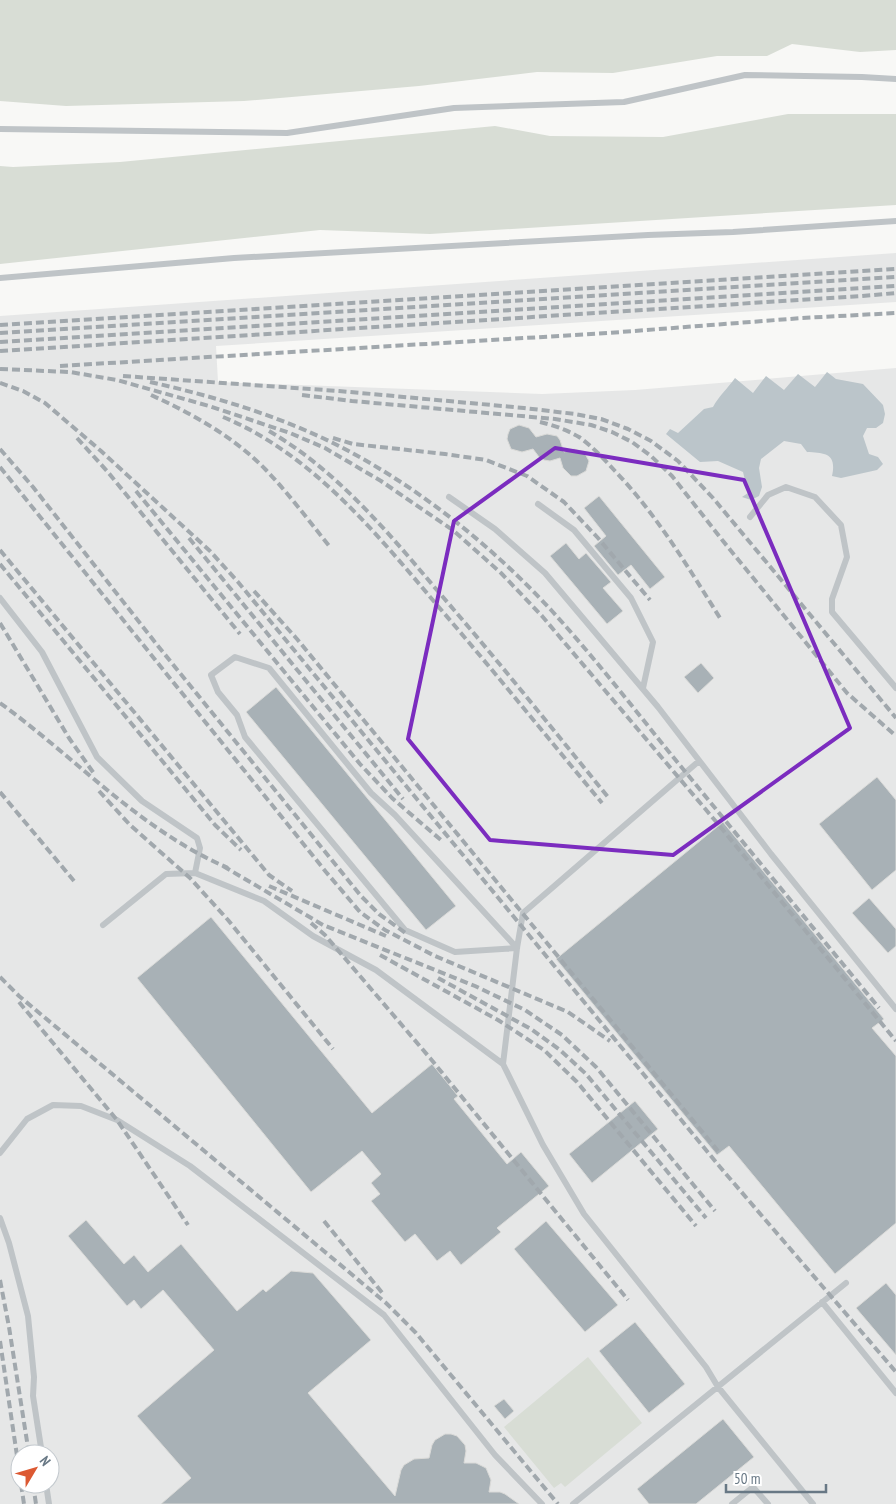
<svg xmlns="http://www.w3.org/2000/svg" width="896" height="1504" viewBox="0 0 896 1504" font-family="'PT Sans Narrow',sans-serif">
<rect width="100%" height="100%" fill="#f8f8f6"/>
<!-- built -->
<path fill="#e6e7e7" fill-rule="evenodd" d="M896 253V302L216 346 218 382 542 394 635 390 896 368V1504H0V316ZM20 1454H50V1484H20Z"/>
<!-- green -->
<path fill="#d8ddd5" d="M0 0H896V50L860 52 792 44 767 56H717L613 73 537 72 419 86 244 101 66 106 0 101Z
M788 114H896V205L430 234 320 230 0 264V166L13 167 120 162 495 126 550 136 663 137Z
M588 1357 642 1423 565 1487 561 1483 554 1488 504 1427Z"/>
<!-- water -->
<path fill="#bbc5ca" d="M827 372 836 379 863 384 883 405 885 414 883 423 876 428H867L863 436 869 454 878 457 883 464 877 470 841 478 832 476C837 453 825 453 807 452L801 444 784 441 761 459 759 468 762 487 759 496 751 500 742 497 748 493 743 472 718 461 700 462 666 434 670 429 678 433 704 409 713 407C718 397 728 388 735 378L753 393 766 376 784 390 798 374 815 387Z"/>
<!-- building -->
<path fill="#a8b1b6" stroke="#dadad8" d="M519 425 529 428 536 437 547 434 557 436 560 440 564 452 574 449 584 452 589 461 586 471 577 476H571L563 468 560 458 550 461 544 460 539 457 533 449 522 452 511 449 507 439 508 434 510 429Z
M599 496 665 577 650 589 631 565 618 575 594 546 606 536 584 508Z
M566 543 579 559 586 553 611 582 603 588 623 611 607 624 550 556Z
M701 663 714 678 698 693 684 677Z
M276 687 456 906 426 930 246 712Z
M877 777 896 800V870L872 890 819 824Z
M723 822 884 1019 872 1028 896 1056V1223L835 1274 729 1146 717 1155 556 959Z
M869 898 896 929V946L888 953 852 913Z
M211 917 372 1113 432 1064 458 1096 454 1099 507 1164 521 1152 549 1186 497 1228 501 1232 461 1265 450 1251 437 1261 415 1234 405 1242 371 1201 380 1194 371 1183 381 1174 362 1151 311 1192 137 978Z
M635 1101 658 1129 592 1183 569 1154Z
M86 1220 124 1264 134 1255 148 1272 181 1244 237 1311 263 1289 266 1292 291 1271 313 1273 371 1340 308 1393 395 1496 401 1470 404 1465 414 1459 429 1458 432 1445 435 1440 445 1434H451L457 1436 465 1445 466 1451 464 1463H476L486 1468 491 1480 489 1492H500L505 1494 519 1504H161L191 1478 137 1416 214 1350 163 1290 141 1309 134 1300 127 1306 68 1236Z
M546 1221 618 1305 585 1332 514 1249Z
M886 1283 896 1295V1355L856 1308Z
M635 1322 685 1384 649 1413 599 1351Z
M504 1399 514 1411 505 1419 494 1406Z
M723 1419 754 1457 696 1504H649L637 1489Z"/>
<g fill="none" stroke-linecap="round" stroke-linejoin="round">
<!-- service -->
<path stroke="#bfc4c7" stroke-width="6" d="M0 129 287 133 454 108 624 102 745 75 862 77 896 79
M0 278 234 258 648 235 733 232 896 221
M449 497 495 529 545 573 658 707 771 854 896 1009
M538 504 574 530 631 598 653 642 643 688
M750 517 768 495 786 487 815 497 841 525 847 557 832 599V612L896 688
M0 598 42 652 97 757 142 801 197 838 200 848 195 873
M235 657 269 668 371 793 395 815 517 948 455 952 405 930 245 737 237 715 218 692 211 675Z
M699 761 523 913 517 948 503 1064 543 1145 584 1214 706 1367 718 1387 813 1504
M103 925 166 874 195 873 264 901 313 936 376 970 503 1064
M0 1153 27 1119 53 1105 81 1106 117 1120 190 1166 384 1315 495 1455 542 1504
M0 1218 9 1243 28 1316 34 1377 33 1396 42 1454
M822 1302 896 1393
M46 1484 49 1504
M573 1504 846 1283
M732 1504 753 1487 768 1504"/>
<!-- rail -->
<path stroke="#a1a8ad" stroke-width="4" stroke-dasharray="8 4" stroke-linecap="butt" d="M0 325 896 269
M0 333 896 277
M0 342 896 286
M0 351 862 296 896 293
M60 366 608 333 802 318 896 313
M0 369 70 372 117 380 209 406 290 433 325 448 381 481 454 531 501 573 542 616 718 824 896 1041
M123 376 339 391 524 408 575 414 601 419 628 429 651 441 678 461 713 498 896 718
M150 382C213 396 276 415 333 443 415 484 490 544 552 611 593 656 631 705 669 752 739 837 809 923 879 1008
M0 383 23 391 45 403 101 451 210 551 238 582 720 1167 896 1372
M151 395C193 414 234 437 266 470 289 494 309 521 330 547
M302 395 352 401 555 419 591 425 612 432 632 442 651 456 672 476 723 541 847 693 896 736
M223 417C312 454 376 533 437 605 493 670 547 737 602 803
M540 422C553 425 567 430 579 437 592 446 604 459 615 471 657 515 688 567 720 618
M269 431C336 470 387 531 436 589 495 657 551 727 608 797
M77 438 107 471 240 634
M333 438 353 444 445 454 486 460 527 476 564 502 598 538 650 600
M0 449 33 487 158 646 361 896 379 914 407 934
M0 467 326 872 360 912 385 930 435 956 568 1012 610 1041
M136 491 360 764 392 798 442 841
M189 538 403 799
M0 550 269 875 292 891
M0 564 215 825 241 850
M254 591 297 639 718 1151
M0 623 69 738 95 775
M0 703C76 758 140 830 228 868
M99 791 130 825 190 878 228 920 333 1049
M0 792 74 881
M223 866 323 925 475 986 525 1010 562 1035 596 1067 715 1211
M269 886 386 936
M311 923 325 935 430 1058 628 1300
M380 955 498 1020 544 1050 577 1082 696 1226
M0 977 19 996 386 1303 416 1333 558 1504
M438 978 531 1029 560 1050 586 1074 706 1218
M19 1002 117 1120 188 1225
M324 1221 384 1295
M0 1280 9 1327 29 1454
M0 1341 20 1476
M21 1484 24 1504
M33 1484 36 1504"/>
</g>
<!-- marked area -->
<path fill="none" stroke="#7b2cbf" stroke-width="4" stroke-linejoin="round" d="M555 448 744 480 850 728 673 855 490 840 408 739 454 521Z"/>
<!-- north arrow -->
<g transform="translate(35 1469) rotate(52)"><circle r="24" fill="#ffffff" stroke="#c3c9ce"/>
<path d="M0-4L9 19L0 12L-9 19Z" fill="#dc5932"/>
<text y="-8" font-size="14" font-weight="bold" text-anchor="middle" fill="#687885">N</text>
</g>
<!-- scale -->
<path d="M726 1484v8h100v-8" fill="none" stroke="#687885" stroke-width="2.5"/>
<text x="734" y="1484" font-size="15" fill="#687885" stroke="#ffffff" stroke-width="4" paint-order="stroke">50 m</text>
</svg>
